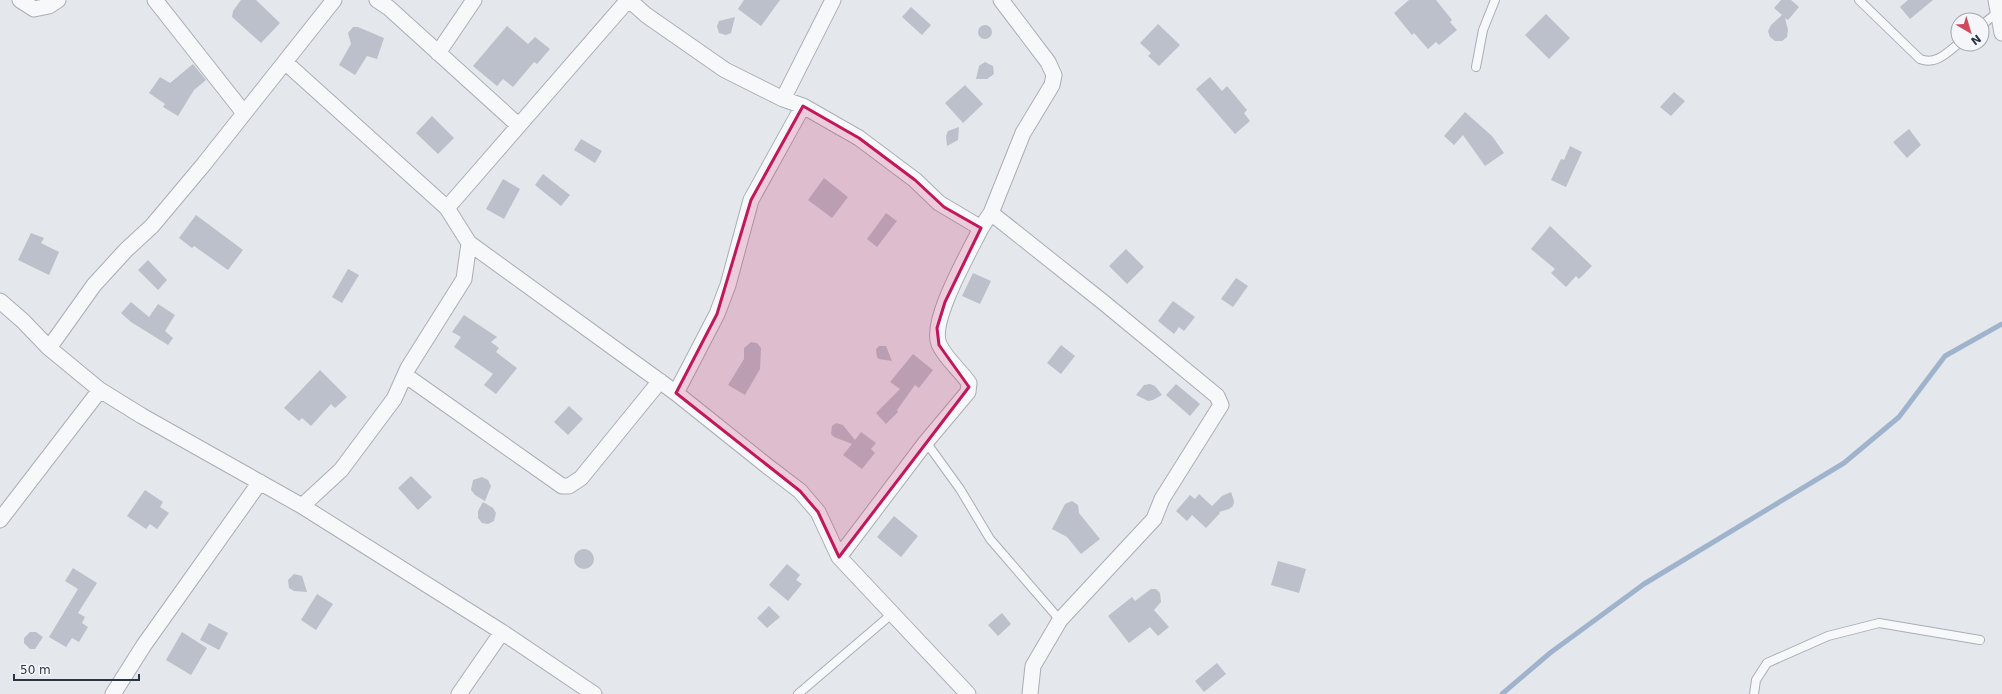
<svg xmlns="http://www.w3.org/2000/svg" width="2002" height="694" viewBox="0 0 2002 694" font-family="'DejaVu Sans',sans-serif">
<rect width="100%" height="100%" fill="#e4e7ec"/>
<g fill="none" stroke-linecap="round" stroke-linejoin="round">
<!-- stream -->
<path stroke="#9fb4cc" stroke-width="5" d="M1502 694 1550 653 1644 584 1844 463 1899 417 1945 356 2002 324"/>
</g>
<!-- building -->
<path fill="#bbc0ca" d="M241 0H256L280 23 261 43 232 17 233 11Z
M744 0H780L761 26 738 9Z
M1409 0H1436L1452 20 1450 22 1457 30 1439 45 1436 42 1428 49 1414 33 1412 35 1394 13Z
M1781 0H1791L1799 7 1788 20 1785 18 1788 30 1787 37 1782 41H1775L1770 37 1768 31 1771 25 1782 15 1774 8Z
M1908 0H1933L1910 19 1900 7Z
M911 7 931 25 922 35 902 17Z
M1546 14 1570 38 1549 59 1525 35Z
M735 17 731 33 726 35 719 33 717 26 719 21Z
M1158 24 1180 45 1159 66 1148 56 1151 53 1140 43Z
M978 32a7 7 0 1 1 14 0a7 7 0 1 1-14 0Z
M507 26 528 44 535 37 550 49 537 64 534 62 513 87 503 79 497 86 473 66Z
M353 27H358L384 38 377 59 367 56 355 75 339 65 351 44 348 33Z
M985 62 993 66 994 74 987 79H976L979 66Z
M193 64 206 80 194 90 178 116 163 107 165 104 149 93 160 77 170 83Z
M1210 77 1222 91 1227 86 1247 110 1244 113 1250 121 1235 134 1196 89Z
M965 85 983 104 963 123 945 103Z
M1674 92 1685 101 1671 116 1660 107Z
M1465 112 1492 136 1504 153 1485 166 1463 135 1454 145 1444 136Z
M432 116 454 138 438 154 416 133Z
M959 127 958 140 947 146 946 136 948 131Z
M1909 129 1921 145 1907 158 1893 142Z
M581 139 602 151 595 163 574 150Z
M1570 146 1582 152 1566 187 1551 180 1561 159 1564 160Z
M543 174 570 195 561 206 535 185Z
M824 178 848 197 832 218 808 200Z
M503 179 520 189 504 219 486 209Z
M886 213 897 221 877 247 867 239Z
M196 215 243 250 228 270 194 246 192 248 179 238Z
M1550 226 1592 266 1579 279 1576 276 1566 287 1551 273 1555 269 1531 249Z
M31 233 44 238 41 243 59 252 49 275 18 260Z
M1126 249 1144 267 1127 284 1109 266Z
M148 260 167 280 158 290 138 270Z
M348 269 359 275 342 303 332 297Z
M973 273 991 281 980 304 962 296Z
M1236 278 1248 286 1233 307 1221 299Z
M1173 301 1195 317 1184 331 1179 327 1174 334 1158 321Z
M131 302 149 317 158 304 175 315 165 331 173 338 168 345 131 322 121 313Z
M464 315 497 337 491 342 499 348 496 352 517 368 496 394 484 385 493 374 454 347 461 337 452 332Z
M751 342 757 343 761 348 760 369 745 395 728 385 744 359V348Z
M1061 345 1075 356 1061 374 1047 363Z
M879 346H886L892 361 879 359 877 357 876 349Z
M913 354 933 370 919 388 915 385 897 410 898 412 886 424 876 413 900 389 890 382Z
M320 370 347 397 335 408 331 404 311 426 302 418 299 421 284 408Z
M1150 384 1155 386 1162 395 1153 400 1148 401 1136 395 1144 385Z
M1176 384 1200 404 1190 416 1166 395Z
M569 406 583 419 568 435 554 422Z
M836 423 843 425 855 440 861 432 876 443 871 449 875 453 862 469 843 455 852 444 834 437 831 434 832 426Z
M411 476 432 497 418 510 398 488Z
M482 477 488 480 491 486 485 501 475 495 471 490 473 480Z
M145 490 163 502 160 507 169 513 157 529 150 524 146 529 127 516Z
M1231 492 1234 501 1233 506 1229 509 1219 512 1220 513 1206 528 1192 515 1187 521 1176 511 1190 495 1195 499 1199 494 1212 506 1222 496Z
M1072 501 1078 505 1079 513 1100 539 1081 554 1067 537 1052 529 1065 504Z
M483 502 493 508 496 513 494 521 488 524 482 523 478 518V511Z
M894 516 918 536 901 557 877 537Z
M574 559a10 10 0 1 1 20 0a10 10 0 1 1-20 0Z
M1278 561 1306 569 1299 593 1271 585Z
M787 564 800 575 796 580 802 584 788 601 769 585Z
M73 568 97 583 78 613 85 617 82 623 88 627 79 642 72 638 66 647 49 637 78 589 65 581Z
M294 574 302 576 307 592 294 591 289 588 288 580Z
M1151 589H1156L1160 593 1161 602 1154 610 1169 627 1158 636 1150 627 1129 643 1108 616 1132 597 1135 601Z
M317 594 333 604 316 630 301 620Z
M769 606 780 617 767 628 757 618Z
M1002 613 1011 624 998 636 988 625Z
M209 623 228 633 219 650 200 640Z
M30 632H36L43 637 35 649H30L24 643V638Z
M182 632 207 648 191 675 166 660Z
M1217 663 1226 674 1204 692 1195 681Z"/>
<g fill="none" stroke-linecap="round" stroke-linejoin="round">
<defs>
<path id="service" d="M1859 0 1920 59C1935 65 1946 54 1958 44
M1982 25 1998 12
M1476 67 1483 30 1495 0
M926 442 960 489 990 539 1060 620
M798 694 893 613
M1754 694 1756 680 1767 663 1828 636 1879 623 1980 640"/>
<path id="minor" d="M20 0 34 9 49 6 58 0
M155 0 244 113
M377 0 389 8 518 125
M629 0 646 15 725 70 783 99 803 106 859 138 915 180 939 203 981 228 991 213 1023 133 1052 85 1054 75 1048 62 1001 0
M1996 0 2002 33
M438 53 474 0
M285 62 447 208 469 243 676 393 766 465 800 491 818 512 839 557 968 694
M783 99 833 0
M447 208 628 0
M991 213 1103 302 1217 396 1221 405 1162 499 1154 519 1060 620 1033 666 1030 694
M0 301 23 321 49 348 100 390 142 416 302 506 502 632 594 694
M49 348 94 285 126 250 152 226 204 164 334 0
M405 375 562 486H569L581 478 660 381
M676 393 717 314 728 285 751 200 803 106
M302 506 341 470 394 399 408 368 464 279 469 243
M0 520 100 390
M839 557 926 442 968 392 969 383C960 370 945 358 939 344 929 321 970 251 981 228
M113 694 144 645 260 482
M459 694 502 632"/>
</defs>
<!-- service casing -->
<use href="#service" stroke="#a9aeb7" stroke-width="10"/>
<!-- minor casing -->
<use href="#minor" stroke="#a9aeb7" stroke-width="17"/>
<!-- service -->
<use href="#service" stroke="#f7f8fa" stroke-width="8"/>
<!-- minor -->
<use href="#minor" stroke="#f7f8fa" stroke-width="15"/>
</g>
<!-- marked area -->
<path fill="#c2185b" fill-opacity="0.2" stroke="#c2185b" stroke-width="3" stroke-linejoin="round" d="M803 106 859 138 915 180 944 207 981 228 945 302 937 328 939 345 969 387 839 557 818 512 800 491 676 393 717 314 751 200Z"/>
<!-- north arrow -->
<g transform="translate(1970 32) rotate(142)"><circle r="19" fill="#f4f6f9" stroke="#a4a8b1"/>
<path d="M0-3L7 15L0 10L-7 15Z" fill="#d1495b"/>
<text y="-6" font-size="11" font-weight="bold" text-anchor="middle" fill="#2b3445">N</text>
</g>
<!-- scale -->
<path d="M14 674v6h125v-6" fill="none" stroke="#2b3445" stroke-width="2"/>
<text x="20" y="674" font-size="12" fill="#2b3445" stroke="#f4f6f9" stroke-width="3" paint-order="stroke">50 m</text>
</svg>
